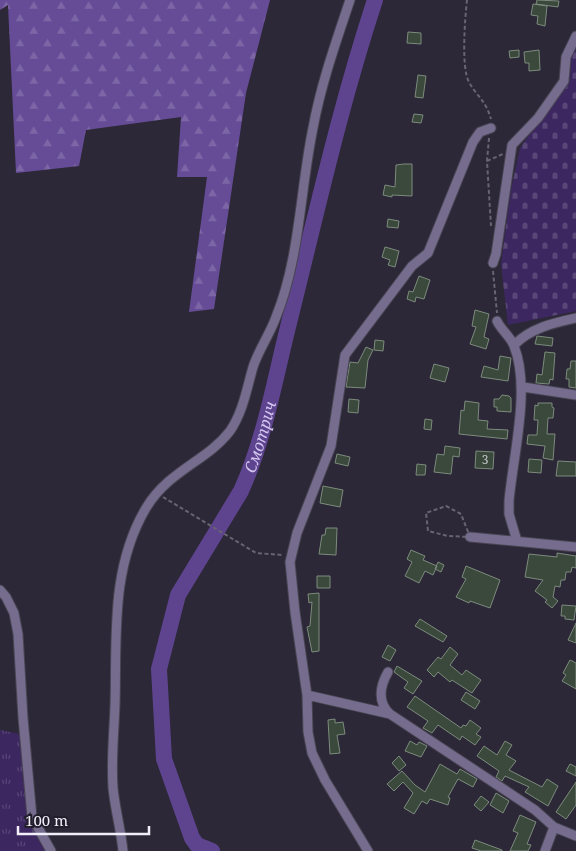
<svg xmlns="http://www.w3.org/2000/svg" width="576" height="851" viewBox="0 0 576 851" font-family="'Noto Serif',serif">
<defs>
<pattern id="grass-tufts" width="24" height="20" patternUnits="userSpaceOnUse" patternTransform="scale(1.25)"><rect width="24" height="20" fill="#3c2761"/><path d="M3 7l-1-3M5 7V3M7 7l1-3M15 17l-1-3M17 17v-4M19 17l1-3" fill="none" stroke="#594778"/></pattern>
<pattern id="forest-firs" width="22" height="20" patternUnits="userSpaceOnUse" patternTransform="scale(1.25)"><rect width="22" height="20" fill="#664c97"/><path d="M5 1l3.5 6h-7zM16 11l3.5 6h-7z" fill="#7c66a6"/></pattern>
<pattern id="cemetery-stones" width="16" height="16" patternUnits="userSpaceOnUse" patternTransform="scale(1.25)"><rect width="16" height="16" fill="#3c2761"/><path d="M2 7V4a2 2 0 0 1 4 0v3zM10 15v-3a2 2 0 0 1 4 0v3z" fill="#594778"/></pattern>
</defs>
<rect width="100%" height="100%" fill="#2c2837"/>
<!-- grass -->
<path fill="url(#grass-tufts)" d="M0 730 20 734 33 825 45 851H0Z"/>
<!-- forest -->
<path fill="url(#forest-firs)" d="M0 0H270L246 93 214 309 189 312 207 177H177L181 117 86 130 79 166 16 173 8 5 0 10Z"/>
<!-- cemetery -->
<path fill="url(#cemetery-stones)" d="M576 46V311L508 325 501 264 511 190 520 148 570 79 571 56Z"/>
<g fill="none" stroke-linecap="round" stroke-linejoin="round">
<!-- stream -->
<path stroke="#5e448e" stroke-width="2.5" d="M203 851 204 849"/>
<!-- river -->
<path stroke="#5e448e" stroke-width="16" id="s1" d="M212 851 197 845 192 838 164 759 159 669 178 595 241 491C265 438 275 378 289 323 316 215 340 106 375 0"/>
</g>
<!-- building -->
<path fill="#3b493c" stroke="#7c8b7d" d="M537 0 559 1 558 7 536 4Z
M533 4 547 6 545 26 537 24 538 16 531 15Z
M408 32 421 33V44L407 43Z
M519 50V57L510 58 509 51Z
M539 50 540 70 529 71V63H525L524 52Z
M418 75 426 76 423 98 415 97Z
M414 114 423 115 421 123 412 122Z
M404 164H412V196L392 195V197L383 195 385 185 395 187 396 165Z
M388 219 399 221 398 228 387 227Z
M385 247 399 251 395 267 388 265 390 260 382 257Z
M419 276 430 280 424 299 416 297 415 302 407 299 409 291 413 292Z
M475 310 489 314 484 337 489 339 486 349 470 344 476 327 472 326Z
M537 336 553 338 552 346 535 344Z
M375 340 384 341 383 351 374 350Z
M366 347 373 350 368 360 365 388 346 387 350 362 358 363Z
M545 352 555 353 553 380 550 379 549 384 536 383 537 374 542 375Z
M500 356 511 358 508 381 481 377 484 366 498 370Z
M571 361H576V388L569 387V379H566L567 369H570Z
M434 364 449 368 445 382 430 378Z
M502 395 509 396 511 398V412L497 411V407H494V399H499Z
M349 399 359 400 358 413 348 412Z
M465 401 479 403 478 420 488 421 487 429 508 430 507 439 459 434 461 410 464 411Z
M538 403H552V407L554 408 553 418H548L547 434H555L553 460 543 458 545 446 527 444 528 435H537L538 420H534L535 405 538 406Z
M425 419 432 420 431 430 424 429Z
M445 446 460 448 459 457 453 456 451 474 434 472 437 454 444 455Z
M476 451 494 452 493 469 475 468Z
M337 454 350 457 348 466 335 463Z
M529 459 542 460 541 473 528 472Z
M558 461 576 462V476H556Z
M417 464 426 465 425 475H416Z
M323 486 343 490 340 507 320 503Z
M326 528H337L336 555 319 554 322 535H325Z
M411 550 425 556 423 560 437 566 433 575 425 571 419 583 405 576 412 562 407 559Z
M557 553 576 556V568L572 567 571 572H566L565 580H561L560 587 555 586 553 597 558 601 552 608 545 602 547 600 535 591 543 580 525 577 529 554 557 557Z
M438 562 444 565 441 572 435 569Z
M466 566 500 580 490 608 470 601 469 603 456 597 466 579 462 577Z
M317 576H330V588H317Z
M319 593V651L312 652 307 627 310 626 312 602 309 603 308 594Z
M562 605 576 606 574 620 565 619V616H561Z
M420 619 447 636 443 642 415 626Z
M576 623V643L568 640Z
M388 645 396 650 390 661 382 657Z
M450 647 458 654 450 665 462 675 466 670 481 680 472 693 452 680 450 682 438 672 434 677 427 670 438 657 441 659Z
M570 660 576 663V689L562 681 566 675 563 673Z
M397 666 422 681 413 694 404 688 408 682 394 672Z
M466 692 480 701 475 709 461 700Z
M415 696 461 728 463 725 466 726 470 720 481 728 476 734 481 737 475 745 462 736 460 740 438 725 432 733 423 728 428 721 407 707Z
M335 719V723L343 722 345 734 337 735 340 753 330 754 328 720Z
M410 741 417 745 419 742 427 746 421 757 405 751Z
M505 741 512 745 506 755 516 761 509 770 542 787 547 779 558 786 548 806 525 792 529 787 505 776 502 781 496 777 499 771 477 756 484 746 497 755Z
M399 756 406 765 399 771 392 763Z
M440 764 457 774 460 769 477 779 473 787 458 779 448 797 450 798 448 805 430 799 427 804 422 801 414 814 404 808 413 793 403 782 394 791 387 784 402 771 415 785 425 792Z
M570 764 576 767V776L566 771Z
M576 782V805L566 819 556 812Z
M496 793 509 801 503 813 490 805Z
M481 796 489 802 481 811 474 805Z
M520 815 536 822 527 844 531 845 528 851H510L518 833 513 831Z
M475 840 502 850V851H481L472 848Z"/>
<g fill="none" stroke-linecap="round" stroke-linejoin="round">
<defs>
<path id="minor" d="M493 263 496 254 512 145 538 118 564 81 566 57 576 36
M497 321C501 330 511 337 514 346 531 388 513 456 509 501V514L517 541
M514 345C531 328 553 323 576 318
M523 387 576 395
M470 537 576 547
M0 590 6 597 14 613 18 634 23 718 32 817 51 851
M388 672C380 686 377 702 390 714L535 810 554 827 576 836
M307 695 390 714
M123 851C121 830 115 809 113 788 111 760 114 733 115 705 117 638 110 569 146 508 169 470 207 461 230 431 243 412 247 388 253 367 259 349 270 334 276 317 300 258 300 190 313 128 321 84 336 42 350 0
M368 851 325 780 312 753 308 732 307 695 295 612 290 562 297 533 331 446 345 355 412 266 428 253 473 142 480 132 491 128
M545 851 554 827"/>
</defs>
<!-- minor casing -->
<use href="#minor" stroke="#484452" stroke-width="11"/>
<!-- path -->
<path stroke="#686472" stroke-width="2" stroke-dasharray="4 2.5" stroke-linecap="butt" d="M467 0C465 18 461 68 469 82 477 97 485 99 491 119
M489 138 487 161 491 226
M487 161 503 154
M493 271 497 313
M163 497 256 553 283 555
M446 506 461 514 470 537 448 536 428 531 426 513Z"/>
<!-- minor -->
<use href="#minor" stroke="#756c8e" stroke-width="9"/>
</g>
<g text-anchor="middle" stroke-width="5" stroke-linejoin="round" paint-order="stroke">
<!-- number labels -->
<g font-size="12" fill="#c4c5ca">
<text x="485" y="464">3</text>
</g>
<!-- water labels -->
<g font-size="16" font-style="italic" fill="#d3c7f1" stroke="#221e2c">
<text dy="6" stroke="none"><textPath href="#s1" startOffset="454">Смотрич</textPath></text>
</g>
</g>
<!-- scale -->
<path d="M18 826v8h131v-8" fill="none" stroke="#f1eef9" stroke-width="2.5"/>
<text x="25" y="826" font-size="15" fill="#f1eef9" stroke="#221e2c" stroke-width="4" paint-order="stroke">100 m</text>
</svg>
